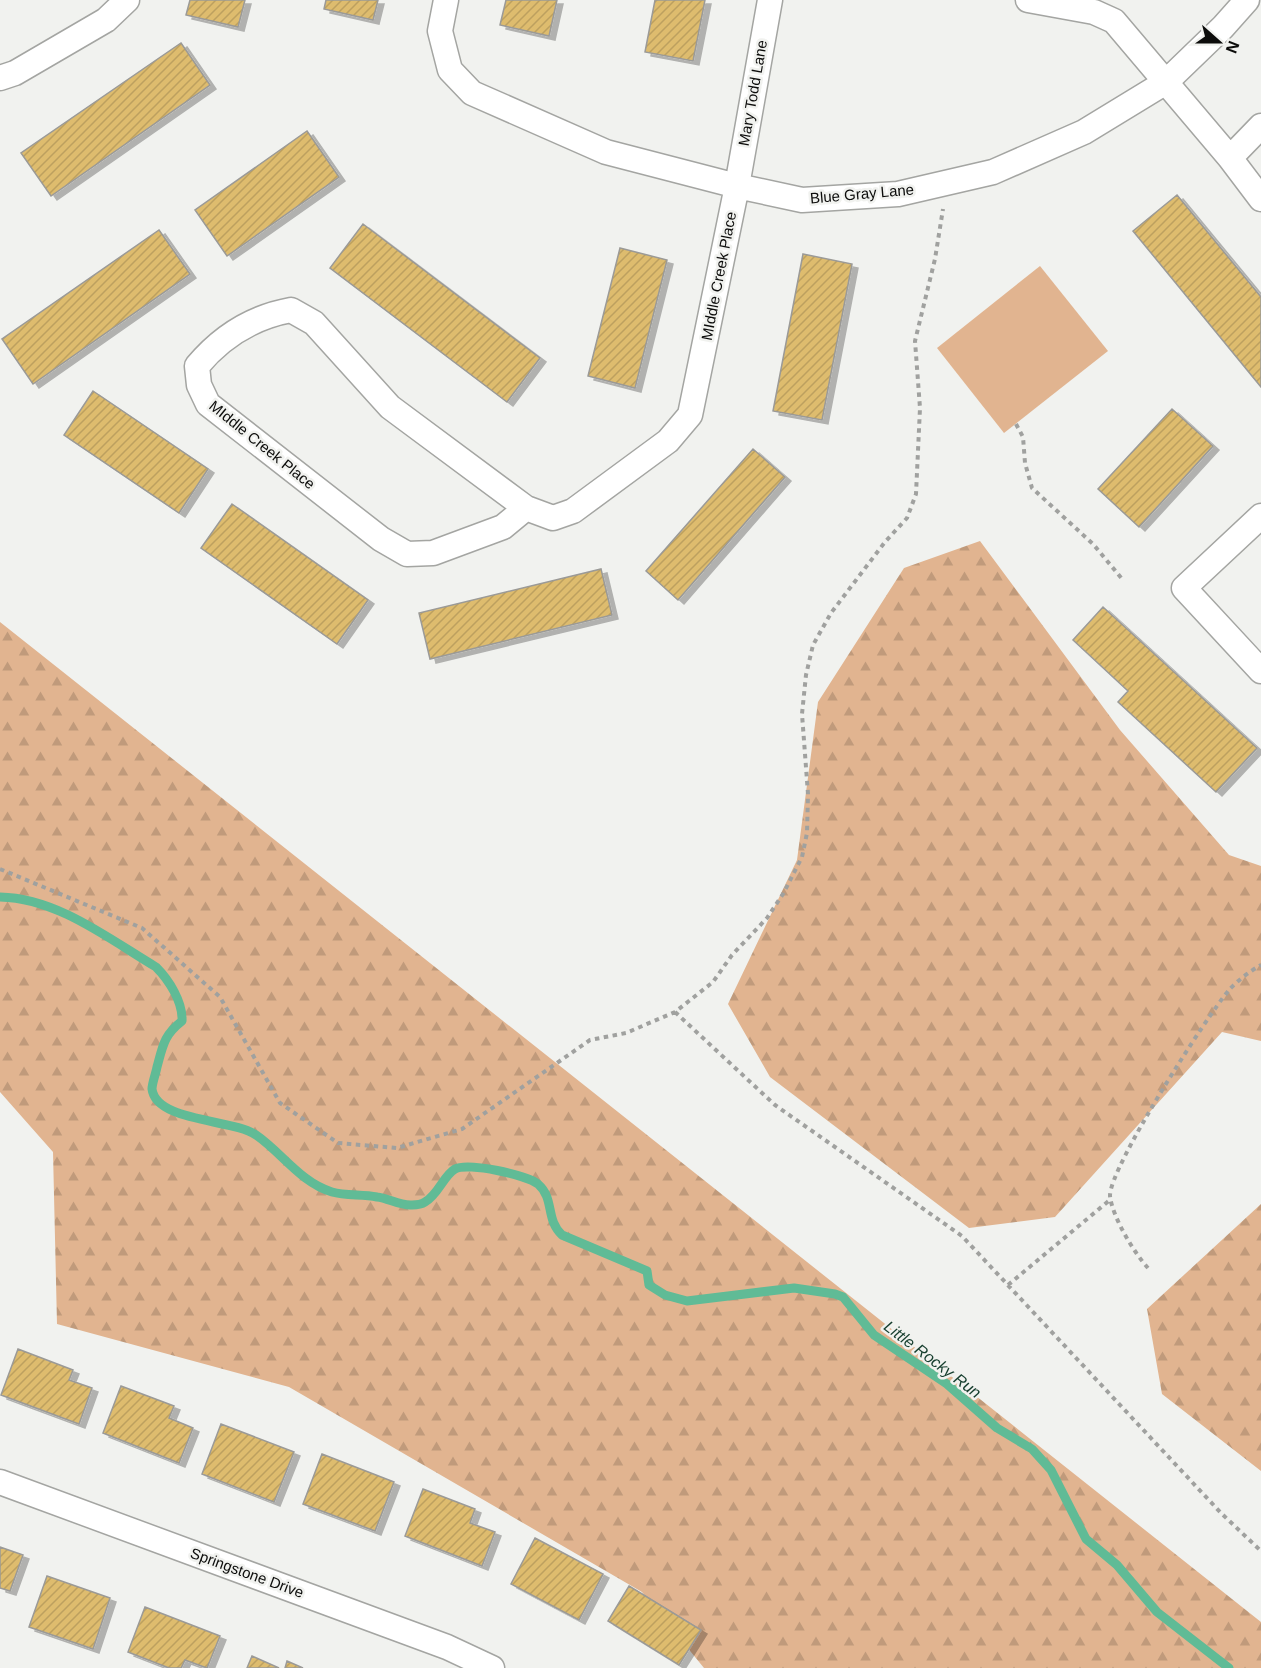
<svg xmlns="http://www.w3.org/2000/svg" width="1261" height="1668" viewBox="0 0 1261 1668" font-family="Helvetica,sans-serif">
<defs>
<pattern id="forest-firs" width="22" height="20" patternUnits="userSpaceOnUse" patternTransform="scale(1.5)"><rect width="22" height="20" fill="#e1b490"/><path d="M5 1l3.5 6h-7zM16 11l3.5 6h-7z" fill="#c09a7b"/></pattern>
<pattern id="building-hatch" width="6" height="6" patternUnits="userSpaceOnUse" patternTransform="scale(1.5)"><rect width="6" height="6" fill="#debc6e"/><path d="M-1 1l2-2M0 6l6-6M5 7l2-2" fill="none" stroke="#bda05e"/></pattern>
<filter id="shadow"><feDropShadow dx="6" dy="4" stdDeviation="0" flood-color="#0004"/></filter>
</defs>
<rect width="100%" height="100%" fill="#f1f2ef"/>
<!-- forest -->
<path fill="url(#forest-firs)" d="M980 541 1120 730 1229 855 1261 866V1041L1222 1032 1055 1217 969 1228 770 1077 728 1004 797 860 818 702 904 568Z
M0 622 1261 1622V1668H704L642 1592 289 1387 57 1324 53 1152 0 1092Z
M1261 1204V1471L1162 1394 1147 1309Z"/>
<!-- green -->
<path fill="#e1b490" d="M1040 266 1108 351 1004 433 937 348Z"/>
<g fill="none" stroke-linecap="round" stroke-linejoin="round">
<!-- stream -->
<path stroke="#60bb96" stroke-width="9" d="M0 897C57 898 109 939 156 967 169 980 183 1002 182 1021 164 1035 163 1045 157 1067 156 1073 152 1083 152 1089 156 1122 233 1119 256 1135 281 1152 301 1183 332 1192 346 1196 362 1194 377 1197 388 1198 400 1206 412 1205 415 1205 422 1204 425 1202 438 1195 444 1175 455 1169 468 1162 527 1175 538 1184 555 1199 545 1219 562 1235L647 1271 649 1285 665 1295 687 1301 794 1288 835 1294 843 1297 874 1335 947 1384 997 1428 1032 1449 1051 1470 1086 1539 1117 1565 1157 1612 1229 1668"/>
</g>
<!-- building -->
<path fill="url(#building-hatch)" stroke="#9b9a97" stroke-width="1.5" filter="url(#shadow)" d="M190 0H245L238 27 186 15Z
M326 0H378L373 20 324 9Z
M506 0H557L549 36 500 25Z
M655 0H705L693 61 645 52Z
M181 43 210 85 51 196 21 153Z
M307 131 339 177 227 256 195 210Z
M1177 195 1261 297V387L1133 231Z
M363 224 540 358 507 402 330 268Z
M159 230 190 274 33 384 2 339Z
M620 248 667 260 635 388 588 376Z
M803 254 852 264 822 420 773 411Z
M93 391 208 469 179 513 64 435Z
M1172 409 1213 446 1139 527 1098 489Z
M753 449 785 477 678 600 646 571Z
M232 504 368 600 337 644 201 548Z
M601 569 612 615 430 659 419 613Z
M1103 607 1257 748 1216 792 1118 702 1128 691 1073 640Z
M18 1349 73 1370 69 1380 92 1388 79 1424 1 1395Z
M121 1386 174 1406 169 1418 193 1428 179 1463 103 1433Z
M221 1424 294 1452 274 1502 202 1474Z
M322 1454 394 1482 375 1531 303 1504Z
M423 1489 475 1509 470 1523 495 1532 482 1566 405 1536Z
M535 1538 603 1574 579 1620 511 1584Z
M0 1547 23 1555 10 1591 0 1588Z
M47 1576 110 1598 93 1649 29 1627Z
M629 1586 701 1630 679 1665 608 1621Z
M145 1607 220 1636 207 1668 185 1660 181 1668H169L128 1652Z
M252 1656 279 1668H247Z
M287 1661 303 1668H285Z"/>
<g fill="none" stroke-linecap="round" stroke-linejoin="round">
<defs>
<path id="street" d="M446 0 440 31 450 70 472 93 606 152 737 186 802 200 898 194 993 172 1084 132 1166 82 1223 27 1247 0
M1028 0 1094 12 1114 21 1230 158 1261 199
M0 78 15 73 106 20 127 0
M1230 158 1261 126
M526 508 503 527 433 553 407 554 381 539 208 404 199 385 197 366C222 336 253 317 291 310L314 323 390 407 526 508 553 518 573 511 668 441 690 415 737 186 770 0
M1261 516 1184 588 1261 671
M0 1482 447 1647 492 1668"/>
</defs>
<!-- street casing -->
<use href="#street" stroke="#a4a5a2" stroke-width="27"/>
<!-- path -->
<path stroke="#a0a19f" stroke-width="4" stroke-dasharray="4.5 4.5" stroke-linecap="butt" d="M1016 424 1023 437 1025 463 1032 488 1093 544 1123 580
M0 869 142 928 220 997 280 1103 338 1143 397 1148 462 1129 590 1040 626 1033 675 1012 713 982 732 955 767 918 783 894 802 857 807 833 808 794 802 714 806 675 813 645 831 613 885 542 907 518 916 494 920 408 915 341 935 259 943 209
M675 1012 775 1105 962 1236 1221 1513 1261 1551
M1148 1268C1134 1253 1112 1216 1110 1196 1109 1168 1207 1016 1229 990 1237 981 1250 971 1261 965
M1008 1285 1111 1199"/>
<!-- street -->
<use href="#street" stroke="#fff" stroke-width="24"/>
</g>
<g text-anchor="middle" stroke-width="5" stroke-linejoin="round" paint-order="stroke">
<!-- street labels -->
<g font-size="15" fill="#0c0c0b" stroke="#f1f2ef">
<text transform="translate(753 93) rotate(-80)" y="5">Mary Todd Lane</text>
<text transform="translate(862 194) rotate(-5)" y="5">Blue Gray Lane</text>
<text transform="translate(719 276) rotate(-79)" y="5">MIddle Creek Place</text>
<text transform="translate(262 445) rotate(39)" y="5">MIddle Creek Place</text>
<text transform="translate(247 1573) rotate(20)" y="5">Springstone Drive</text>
</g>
<!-- water labels -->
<g font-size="16" font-style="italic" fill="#153d2d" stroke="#f1f2ef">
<text transform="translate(933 1359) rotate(37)" y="6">Little Rocky Run</text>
</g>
</g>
<!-- north arrow -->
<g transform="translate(1219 42) rotate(111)" stroke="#f1f2ef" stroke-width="4.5" paint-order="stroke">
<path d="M0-4.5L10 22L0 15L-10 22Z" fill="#0c0c0b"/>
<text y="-9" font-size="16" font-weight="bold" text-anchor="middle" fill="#0c0c0b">N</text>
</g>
</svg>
